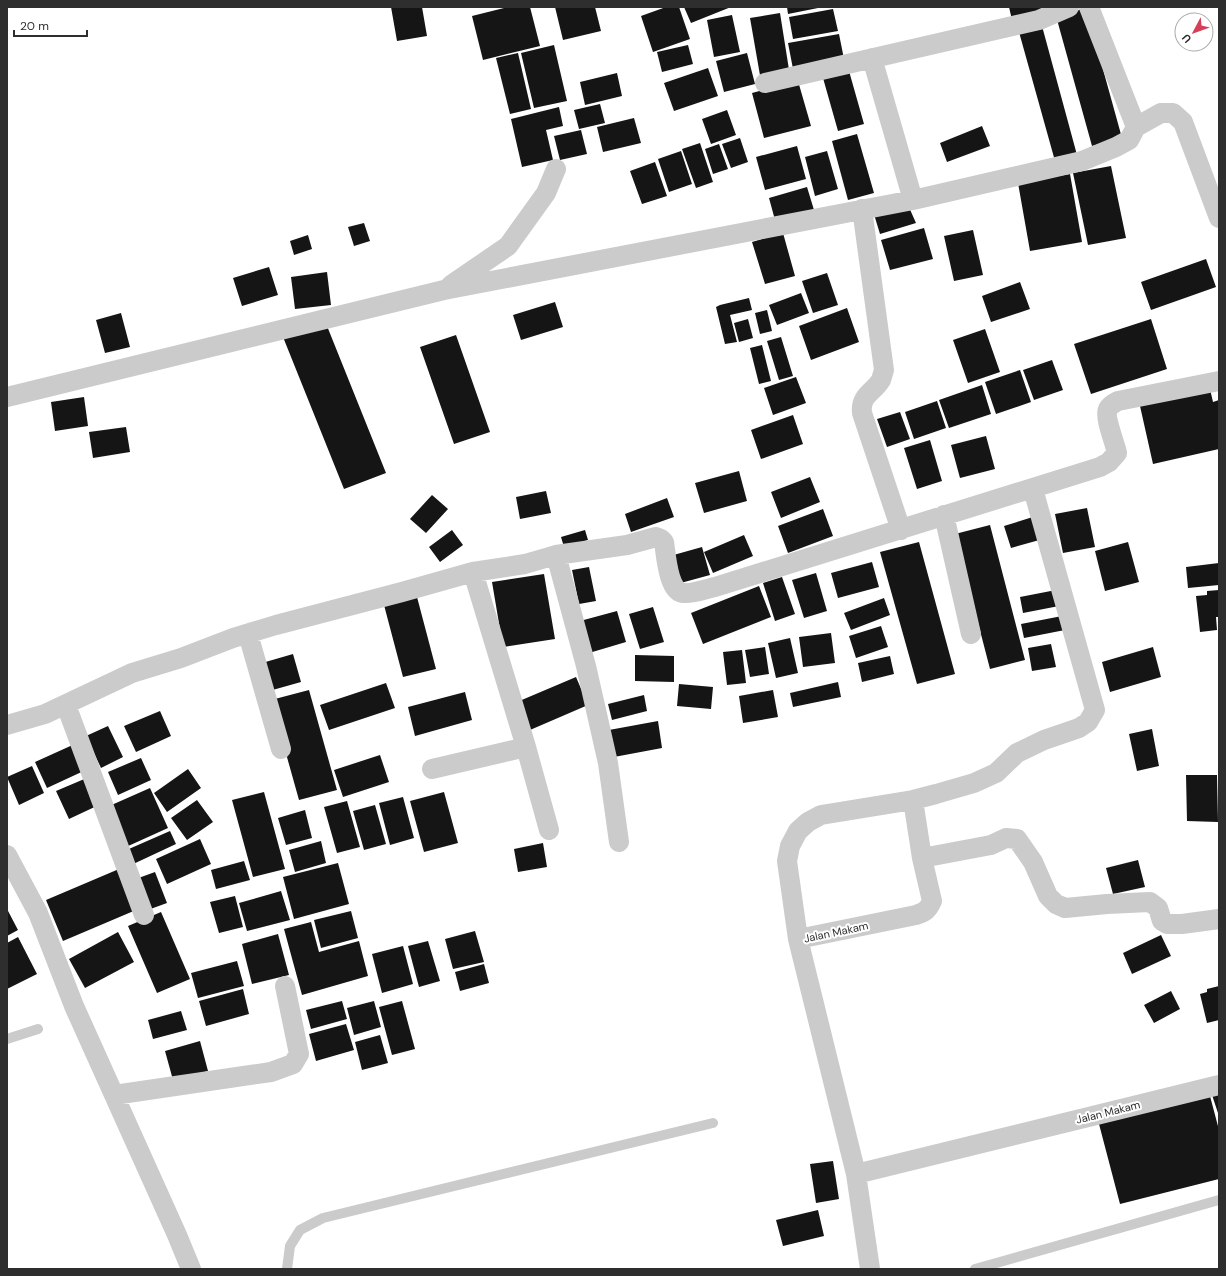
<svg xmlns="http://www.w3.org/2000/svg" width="1226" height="1276" viewBox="0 0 1226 1276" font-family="'DM Sans',sans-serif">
<rect width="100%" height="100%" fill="#fff"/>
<!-- building -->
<path fill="#151515" d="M391 7H422L427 36 397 41Z
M508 7H530L540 46 483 60 472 16Z
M555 7H595L601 31 563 40Z
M666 7H679L690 39 653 52 641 16Z
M684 7H731L691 23Z
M787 7H818V8L788 14Z
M1009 7H1056L1012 20Z
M1086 8 1122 138 1092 146 1056 16Z
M833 9 838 31 793 39 789 17Z
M780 13 790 76 761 81 750 18Z
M732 15 740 52 714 57 707 20Z
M1042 26 1077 155 1055 161 1019 32Z
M839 34 845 64 794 74 788 43Z
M554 45 567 101 534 108 521 53Z
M688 45 693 64 662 72 657 52Z
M518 53 531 109 510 114 496 58Z
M747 53 755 84 724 92 716 61Z
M708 68 718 96 674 111 664 83Z
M849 71 864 124 838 131 823 78Z
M617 73 622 96 585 105 580 82Z
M798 81 811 126 764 138 752 93Z
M600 104 605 123 579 129 574 110Z
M559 107 563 126 546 130 553 160 522 167 511 119Z
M727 110 736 135 711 144 702 119Z
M634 118 641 143 603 152 597 127Z
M982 126 990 146 947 162 940 143Z
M581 130 587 154 560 160 554 136Z
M857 134 874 193 848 200 832 141Z
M740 138 748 162 731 168 722 144Z
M700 143 713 182 696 188 682 149Z
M719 144 728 169 713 174 705 149Z
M797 146 806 179 765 190 756 157Z
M681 151 692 184 669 192 658 159Z
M827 151 838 189 815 196 805 157Z
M655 162 667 196 642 204 630 171Z
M1111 166 1126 238 1088 245 1073 173Z
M1070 174 1082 242 1030 251 1018 183Z
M807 187 814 210 775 220 769 198Z
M908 205 916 223 880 234 873 211Z
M364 223 370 241 354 246 348 227Z
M924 228 933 259 890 270 881 240Z
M973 230 983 275 954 281 944 236Z
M783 233 795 276 765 284 752 242Z
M308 235 312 249 294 255 290 241Z
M1206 259 1216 287 1151 310 1141 282Z
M269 267 278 295 242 306 233 278Z
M327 272 331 305 295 309 291 277Z
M827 273 838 305 813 313 802 281Z
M1020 282 1030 309 991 322 982 296Z
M801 293 809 313 777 325 769 305Z
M749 298 752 310 730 315 737 342 725 344 716 307 720 305Z
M555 302 563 327 521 340 513 315Z
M847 308 859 342 811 360 799 326Z
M767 310 772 331 760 334 755 313Z
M121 313 130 347 105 353 96 320Z
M748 319 753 338 739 342 734 323Z
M1151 319 1167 369 1091 394 1074 344Z
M325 321 386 473 344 489 283 337Z
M985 329 1000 372 968 383 953 340Z
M456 335 490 432 454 444 420 347Z
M781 337 793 376 779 380 767 341Z
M762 345 771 381 759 384 750 348Z
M1052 360 1063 390 1034 400 1023 370Z
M1020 370 1031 402 996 414 985 382Z
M796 377 806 403 773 415 764 388Z
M982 385 991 414 949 428 939 400Z
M1210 389 1213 402 1219 400V449L1153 464 1140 406Z
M84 397 88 426 55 431 51 402Z
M937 401 946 428 914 439 905 412Z
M900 412 910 439 887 447 877 419Z
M793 415 803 444 761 459 751 430Z
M126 427 130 452 93 458 89 432Z
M986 436 995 469 960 478 951 445Z
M930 440 942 481 917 489 904 448Z
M739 471 747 501 704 513 695 483Z
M810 477 820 502 781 518 771 492Z
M546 491 551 513 520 519 516 497Z
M432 495 448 509 426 533 410 519Z
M667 498 674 517 631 532 625 514Z
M1087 508 1095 547 1063 553 1055 514Z
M823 509 833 536 788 553 778 526Z
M1036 516 1043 539 1011 548 1004 526Z
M990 525 1025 660 990 669 955 534Z
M452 530 463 545 440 562 429 547Z
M585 530 588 540 564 547 561 537Z
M744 535 753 556 713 573 704 552Z
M919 542 955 674 917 684 880 552Z
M1128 542 1139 582 1105 591 1095 551Z
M702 547 710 575 677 584 670 556Z
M872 562 879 587 838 598 831 573Z
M1219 563V585L1188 588 1186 567Z
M589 567 596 601 579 604 572 570Z
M816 573 827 611 804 618 792 580Z
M544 574 555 639 503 647 492 582Z
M782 577 795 614 775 621 763 583Z
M759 586 771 617 703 644 691 613Z
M1056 590 1059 606 1023 613 1020 597Z
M1219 590V617H1216L1217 630 1200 632 1196 596 1207 595V591Z
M417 597 436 669 403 677 384 605Z
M884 598 890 615 851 630 844 613Z
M653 607 664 642 640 649 629 614Z
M617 611 626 642 589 653 580 621Z
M1062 616 1065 630 1024 638 1021 624Z
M881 626 888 647 856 658 849 636Z
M831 633 835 663 803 667 799 637Z
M790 638 798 673 776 678 768 643Z
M1051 644 1056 667 1032 671 1028 648Z
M765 647 769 674 750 677 745 650Z
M1153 647 1161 677 1110 692 1102 662Z
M742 650 746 683 727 685 723 652Z
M293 654 301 682 269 691 262 663Z
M635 655 674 656V682L635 681Z
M890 656 894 674 862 682 858 663Z
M576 677 588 705 530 730 517 702Z
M838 682 841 697 793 707 790 693Z
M386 683 395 708 329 730 320 705Z
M679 684 713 687 711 709 677 706Z
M309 690 337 790 299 800 271 700Z
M773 690 778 717 743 723 739 696Z
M465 692 472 720 415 736 408 707Z
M644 695 647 711 612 720 608 704Z
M160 711 171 736 136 752 124 726Z
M658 721 662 748 614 757 609 730Z
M108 726 123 757 101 768 86 736Z
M1152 729 1159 766 1137 771 1129 734Z
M77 743 88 769 47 788 35 762Z
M380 755 389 782 343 797 334 770Z
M141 758 151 780 118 795 108 772Z
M32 766 44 793 19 805 7 777Z
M188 769 201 788 167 812 154 793Z
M1186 775H1217L1218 822 1187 821Z
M89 777 101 804 69 819 56 791Z
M150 788 168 828 126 847 107 807Z
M264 792 285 869 253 877 232 800Z
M444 792 458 843 424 852 410 801Z
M403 797 414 838 390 845 379 803Z
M197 800 213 822 187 840 171 818Z
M347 801 360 847 337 853 324 807Z
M375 805 386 844 364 850 353 811Z
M305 810 312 838 286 845 278 818Z
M170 831 176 844 129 866 122 852Z
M200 839 211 864 167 884 156 859Z
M321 841 326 863 295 872 289 850Z
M543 843 547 867 518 872 514 849Z
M1138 860 1145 887 1113 894 1106 868Z
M244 861 250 880 216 889 211 870Z
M338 863 349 904 294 919 283 877Z
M119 869 136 910 63 941 46 900Z
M155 872 167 903 145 911 133 880Z
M281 891 290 920 247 931 239 903Z
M235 896 243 927 219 933 210 902Z
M7 909 18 930 7 936Z
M351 911 358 938 321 948 314 920Z
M161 912 190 979 157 993 128 926Z
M311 922 319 952 359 941 368 976 302 995 284 929Z
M475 931 484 962 453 969 445 939Z
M118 932 134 962 85 988 69 959Z
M278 934 289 975 252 984 242 944Z
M1161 935 1171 956 1132 974 1123 953Z
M18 937 37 974 7 989V943Z
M428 941 440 981 419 987 408 946Z
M403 946 413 984 382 993 372 954Z
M237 961 244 986 198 998 191 973Z
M484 964 489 983 460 991 455 972Z
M1219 986V1020L1207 1023 1200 994 1207 992V989Z
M243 989 249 1014 206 1026 199 1001Z
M1171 991 1180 1009 1154 1023 1144 1005Z
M342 1001 347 1019 311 1029 306 1010Z
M374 1001 381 1027 354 1035 347 1008Z
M402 1001 415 1049 392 1055 379 1007Z
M181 1011 187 1030 153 1039 148 1020Z
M346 1024 354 1050 316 1061 309 1034Z
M380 1035 388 1063 362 1070 355 1042Z
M200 1041 208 1071 173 1080 165 1051Z
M1219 1093V1116L1212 1095Z
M1210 1096 1219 1130V1179L1120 1204 1099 1124Z
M833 1161 839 1199 816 1203 810 1164Z
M818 1210 824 1236 783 1246 776 1220Z"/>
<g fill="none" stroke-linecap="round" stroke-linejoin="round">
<!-- lane -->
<path stroke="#cbcbcb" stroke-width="10" d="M7 1039 38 1029
M287 1269 290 1246 300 1230 323 1218 713 1123
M975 1269 1219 1200"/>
<!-- street -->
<path stroke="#cbcbcb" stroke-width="20" d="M1089 7 1136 127
M872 58 913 200
M765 83 1039 20 1069 7
M862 209 884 370C883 373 882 377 881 380 873 393 860 395 862 413L901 530
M451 285 508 246 546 193 556 169
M7 397 444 290 913 200 1082 161 1116 147 1129 140 1136 127 1161 113H1173L1183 122 1219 218
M944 515 971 634
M556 555 586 666 608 763 619 842
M473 572 526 747 549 830
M248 634 281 749
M66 705 144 915
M7 725 45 714 132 673 181 658 233 638 276 625 402 592 473 572 525 564 556 555 627 545 656 537 661 539 664 542C666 554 668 593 684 593 692 594 706 589 715 587L1100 467 1109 462 1117 453C1115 443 1104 417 1108 409 1110 405 1114 403 1118 401L1219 381
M432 769 526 747
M7 855 38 913 74 1006 177 1235 191 1269
M922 858 991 845 1006 838 1017 839 1033 862 1048 896 1056 904 1065 908 1107 904 1150 902 1158 908 1162 921 1167 924H1182L1219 919
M798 939 916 915C925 912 928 910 932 901L922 858 913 800
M114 1095 271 1072 293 1064 299 1054 285 986
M856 1174 1219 1085
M870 1269 856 1174 798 939 787 861 790 846 798 831 808 822 821 815 913 800 936 794 974 783 996 773 1017 753 1044 740 1079 728 1088 722 1095 710 1033 489"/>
</g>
<g text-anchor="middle" stroke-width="4" stroke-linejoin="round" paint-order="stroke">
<!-- street labels -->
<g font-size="11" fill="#2e2e2e" stroke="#fff">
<text transform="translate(836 932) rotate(-12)" y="4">Jalan Makam</text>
<text transform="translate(1108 1112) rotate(-14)" y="4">Jalan Makam</text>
</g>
</g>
<!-- border -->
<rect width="1226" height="1276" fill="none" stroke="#2e2e2e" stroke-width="16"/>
<!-- north arrow -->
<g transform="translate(1194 32) rotate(229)"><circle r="19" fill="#ffffff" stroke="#ababab"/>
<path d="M0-3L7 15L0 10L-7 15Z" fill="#d63f58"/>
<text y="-6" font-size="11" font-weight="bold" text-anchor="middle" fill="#2e2e2e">U</text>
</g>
<!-- scale -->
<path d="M14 30v6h73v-6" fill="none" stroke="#2e2e2e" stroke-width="2"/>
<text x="20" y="30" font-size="12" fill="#2e2e2e" stroke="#ffffff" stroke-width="3" paint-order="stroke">20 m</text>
</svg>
